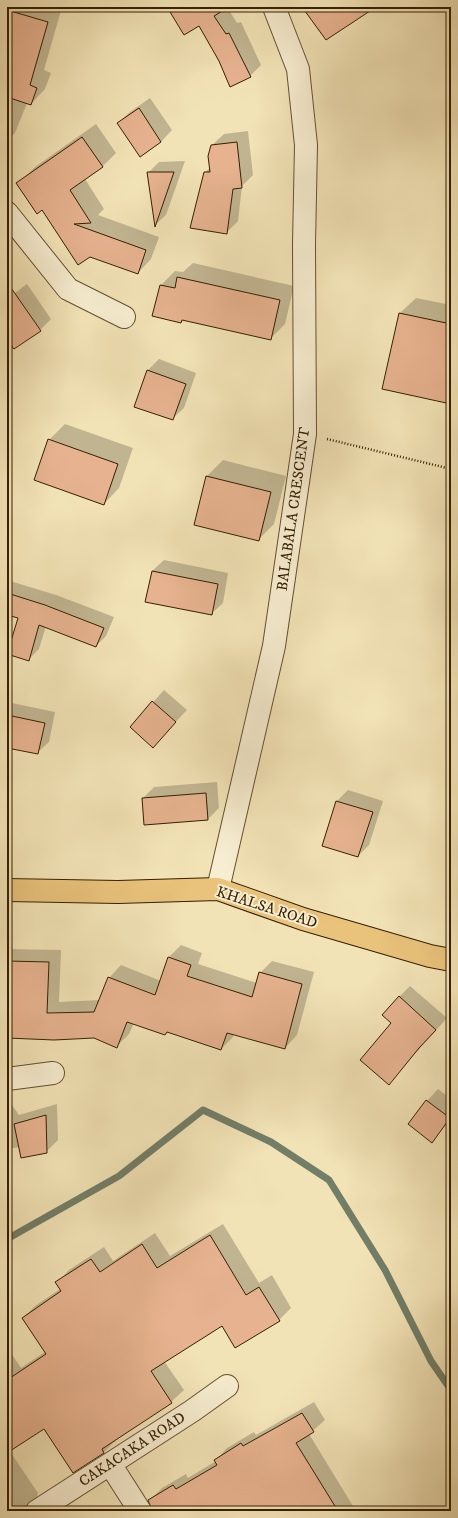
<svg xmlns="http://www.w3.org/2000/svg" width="458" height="1518" viewBox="0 0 458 1518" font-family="'IM FELL DW Pica',serif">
<rect width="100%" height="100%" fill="#f2e3b6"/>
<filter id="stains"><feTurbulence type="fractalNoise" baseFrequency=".005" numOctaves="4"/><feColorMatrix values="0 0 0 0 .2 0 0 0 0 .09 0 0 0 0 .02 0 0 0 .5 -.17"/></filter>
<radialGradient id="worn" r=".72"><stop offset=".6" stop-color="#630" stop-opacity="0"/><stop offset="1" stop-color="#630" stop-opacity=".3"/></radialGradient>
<!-- shadow -->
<path fill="#0003" d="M7 7H62L44 70 51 73 45 89 31 104 27 103 15 133 7 141Z
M168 7H227L237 23 241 22 261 65 250 76 220 61 199 25Z
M150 98 172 130 161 142 140 155 118 123 130 112Z
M96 124 116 153 102 167 85 179 104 209 98 215 159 237 151 259 138 273 42 209 21 181 35 167Z
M248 131 253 175 242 186 238 221 226 233 205 172 211 167 212 145 224 134Z
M185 161 166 215 155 225 148 173 159 162Z
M193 263 294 286 285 324 270 339 184 319 181 322 153 315 161 285 175 271 183 272Z
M27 284 51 319 40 330 7 353V299Z
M416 298 451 305V403L400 313Z
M159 359 196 373 184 408 172 419 147 371Z
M65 424 133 448 119 488 104 504 49 440Z
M223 460 286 476 274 524 258 540 195 524 207 476Z
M7 490 9 497 7 499Z
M164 560 228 573 223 603 211 614 152 571Z
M10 581 56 595 114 617 106 636 96 646 46 626 39 649 29 659 19 618 7 614V584Z
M164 690 187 710 153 746 131 727Z
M7 702 55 712 49 742 37 753 7 747Z
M217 782 219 808 208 819 143 798 154 787Z
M348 790 383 801 369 845 358 856 323 845 337 801Z
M181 945 202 953 198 964 257 983 260 973 272 961 314 972 297 1035 285 1048 234 1034 233 1037 221 1049 168 1031 165 1034 134 1023 129 1034 117 1046 94 1037 7 1038V949L61 950 59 1002 100 1000 109 978 121 965 161 981 169 957Z
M410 986 447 1018 389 1083 392 1023 399 997Z
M438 1089 451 1099V1119L432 1141 409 1124 427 1101Z
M7 1098 19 1115 57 1104 58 1140 46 1152 20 1147 7 1149Z
M223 1224 259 1283 272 1275 291 1308 279 1320 222 1325 164 1361 184 1390 171 1402 116 1440 104 1452 73 1472 44 1427 9 1450 38 1493 37 1497 22 1511H7V1347L21 1368 45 1352 23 1318 35 1306 60 1289 57 1283 69 1270 104 1247 113 1261 155 1233 170 1256Z
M314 1402 325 1420 309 1434 356 1511H154L150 1500 162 1488 186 1474 188 1478 216 1461V1460L227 1448 254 1432 256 1435Z"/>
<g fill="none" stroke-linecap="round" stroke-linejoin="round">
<!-- stream -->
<path stroke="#727e68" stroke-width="7" d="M7 1239 119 1176 203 1110 271 1142 329 1180 385 1270 431 1361 451 1390"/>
</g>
<!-- building -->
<path fill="#e6b28f" stroke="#351f01" d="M167 7H229L214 16 226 34 229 33 251 77 230 87 219 61 199 26 184 35Z
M302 7H376L326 40Z
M7 10 48 22 30 85 37 88 31 105 7 97Z
M139 108 161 142 140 157 117 123Z
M82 137 103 167 70 190 91 223 74 224 146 250 138 274 90 257 78 265 42 210 37 214 16 183Z
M237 142 242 188 233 189 227 234 190 228 204 172H210L208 156 211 145Z
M147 172H174L155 227Z
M177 277 280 300 271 340 182 320 181 323 152 316 160 285 175 288Z
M7 282 41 331 14 349 7 340Z
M399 313 451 324V404L382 389Z
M147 370 186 384 173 420 134 407Z
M48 439 118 464 104 505 34 480Z
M206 476 271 492 259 541 194 525Z
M152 571 218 584 212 615 145 602Z
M7 593 45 605 104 628 96 647 39 625 29 661 7 654 18 618 7 615Z
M152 701 176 722 153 748 130 727Z
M7 715 45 723 38 754 7 748Z
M206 793 208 820 144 825 142 798Z
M336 801 373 812 358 857 322 846Z
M168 957 191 965 187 976 252 997 259 972 302 984 285 1049 227 1033 221 1050 167 1032 165 1035 127 1022 117 1048 94 1038 54 1040 7 1038V961L49 962 47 1013 94 1012 108 977 155 995Z
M399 996 436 1030 419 1048 389 1085 360 1060 391 1023 382 1015Z
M426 1100 450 1118 432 1143 408 1124Z
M46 1115 47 1153 21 1158 14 1124Z
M210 1235 246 1295 259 1287 280 1321 235 1348 222 1326 151 1371 172 1403 102 1449 104 1453 73 1473 44 1429 7 1453V1380L46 1354 22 1318 61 1291 55 1282 91 1259 100 1272 142 1244 157 1268Z
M302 1413 314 1432 296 1443 338 1511H152L148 1500 173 1485 176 1489 217 1465 214 1460 241 1443 243 1446Z"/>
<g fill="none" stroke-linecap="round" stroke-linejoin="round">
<defs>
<path id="minor" d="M7 213 68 289 124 317
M218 889 274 646 305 434 304 244 306 145 298 69 274 7
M7 1079 53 1073
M110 1464 140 1511
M37 1511 192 1411 227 1386"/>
<path id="major" d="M7 890 118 892 218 889 303 919 430 956 451 960"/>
</defs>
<!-- minor casing -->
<use href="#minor" stroke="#64502e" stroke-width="24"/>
<!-- major casing -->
<use href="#major" stroke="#351f01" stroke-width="24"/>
<!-- path -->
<path stroke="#351f01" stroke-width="2.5" stroke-dasharray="1 2" stroke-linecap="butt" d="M327 439 451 469"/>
<!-- minor -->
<use href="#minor" stroke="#f7edd0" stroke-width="22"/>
<!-- major -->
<use href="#major" stroke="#e9c27b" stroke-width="22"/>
</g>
<g text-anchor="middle" stroke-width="4" stroke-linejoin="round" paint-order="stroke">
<!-- street labels -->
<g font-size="15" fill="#351f01" stroke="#f7edd0">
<text transform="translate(293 509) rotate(-82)" y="5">BALABALA CRESCENT</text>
<text transform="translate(267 907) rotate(18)" y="5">KHALSA ROAD</text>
<text transform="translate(132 1449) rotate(-33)" y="5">CAKACAKA ROAD</text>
</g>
</g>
<!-- margin -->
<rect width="458" height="1518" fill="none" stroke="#f2e3b6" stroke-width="24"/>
<rect x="8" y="8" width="442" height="1502" fill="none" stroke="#351f01" stroke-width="2"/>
<rect x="12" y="12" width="434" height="1494" fill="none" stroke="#351f01"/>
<rect width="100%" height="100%" filter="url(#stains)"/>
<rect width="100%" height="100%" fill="url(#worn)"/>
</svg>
